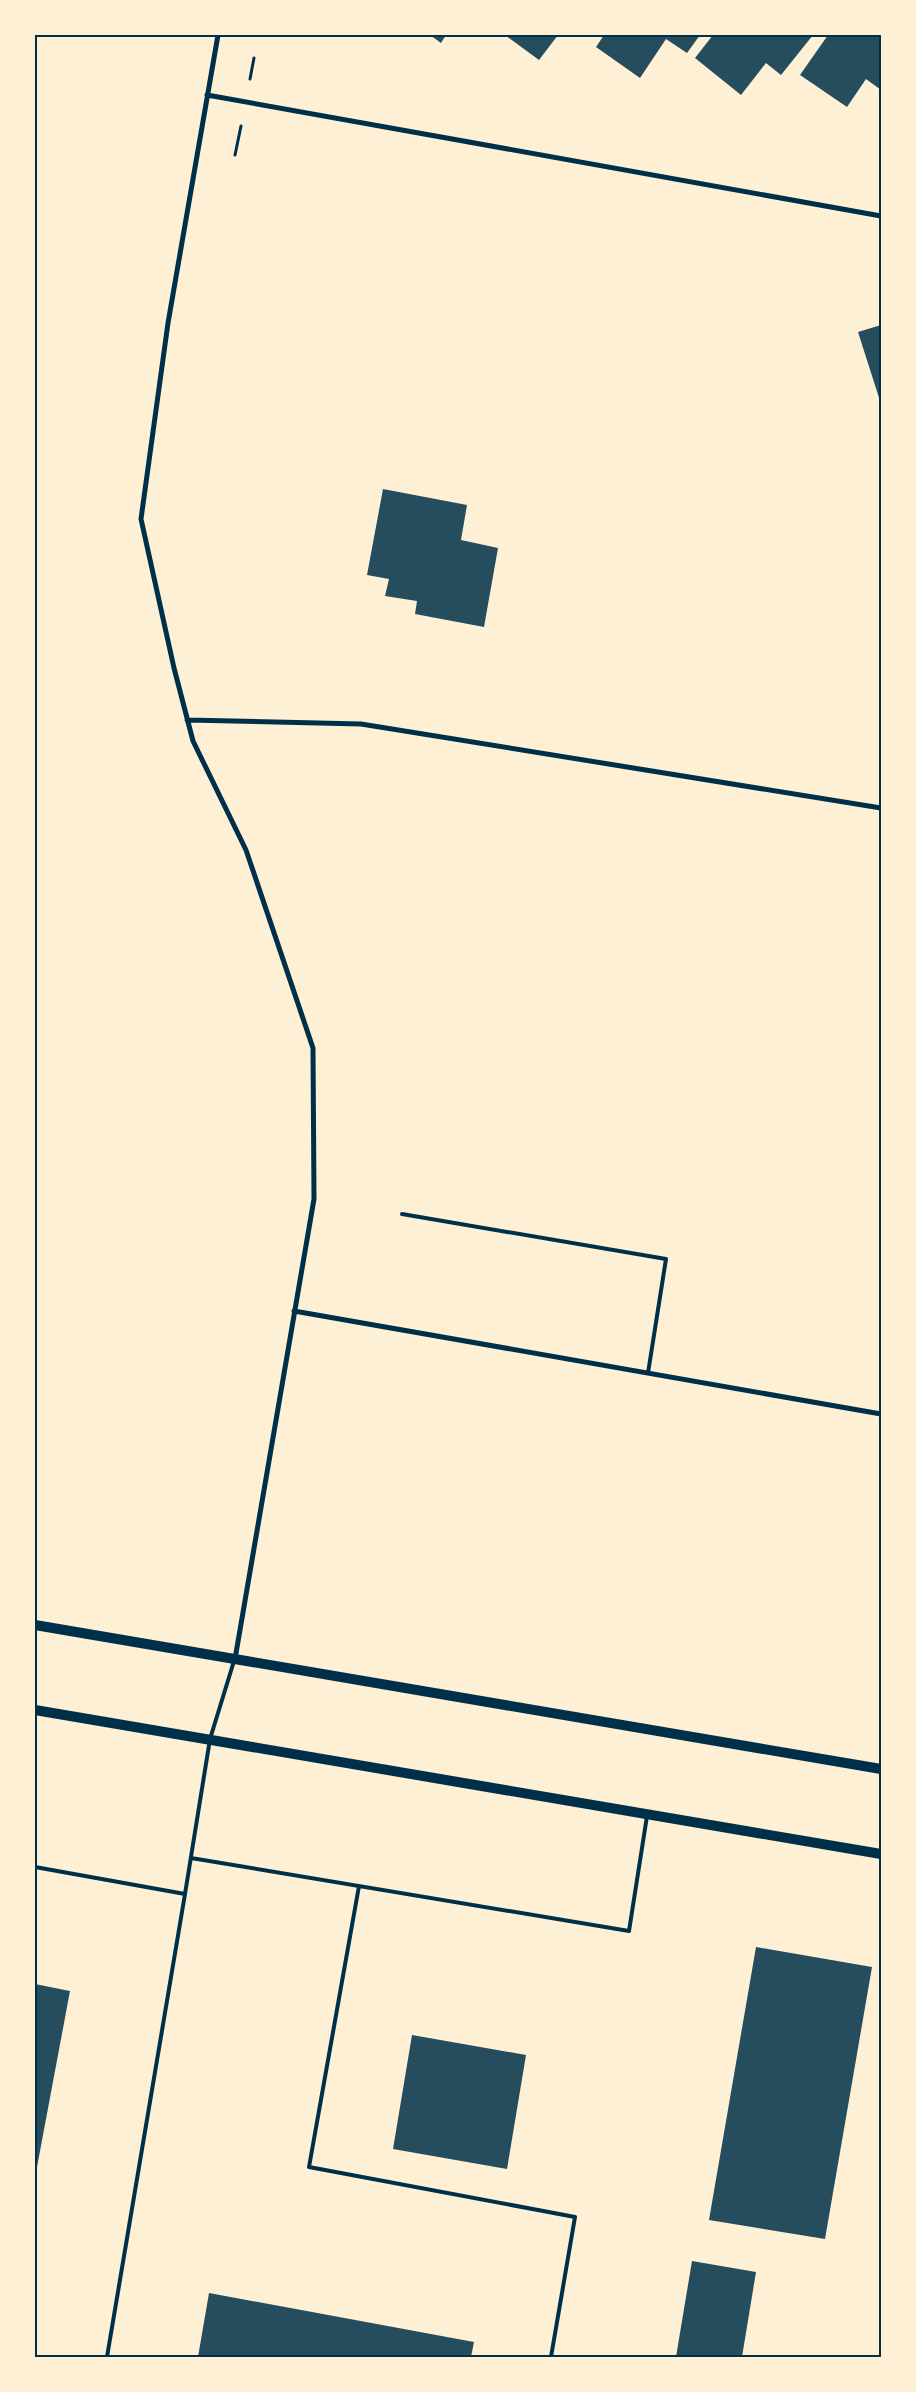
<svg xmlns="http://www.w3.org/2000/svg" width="916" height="2392" viewBox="0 0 916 2392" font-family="'Alegreya Sans',sans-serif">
<rect width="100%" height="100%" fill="#fdf0d5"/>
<!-- building -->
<path fill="#264d5e" d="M430 35H446L441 43Z
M505 35H558L539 60Z
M604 35H700L687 53 666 39 640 78 596 47Z
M713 35H813L781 75 766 63 741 95 695 58Z
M828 35H881V90L866 79 847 107 800 75Z
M881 325V404L858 332Z
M383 489 467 505 461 540 498 548 484 627 415 614 417 601 385 596 389 579 367 575Z
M756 1947 872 1967 825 2239 709 2220Z
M35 1984 70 1991 37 2167H35Z
M412 2035 526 2055 507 2169 393 2149Z
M692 2261 756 2272 742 2357H676Z
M209 2293 474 2342 471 2357H198Z"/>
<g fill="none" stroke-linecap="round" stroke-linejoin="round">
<!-- path -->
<path stroke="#003049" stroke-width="3" d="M250 79 254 58
M235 155 241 126"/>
<!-- service -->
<path stroke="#003049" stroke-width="4" d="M402 1214 666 1259 648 1373
M191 1858 629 1931 647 1816
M35 1867 185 1894 210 1739 234 1661
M359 1886 309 2167 575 2217 551 2357
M107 2357 185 1894"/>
<!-- minor -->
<path stroke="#003049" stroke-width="5" d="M218 35 168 323 141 519 174 668 193 741 246 850 313 1048 314 1199 235 1659
M207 95 881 216
M187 720 361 724 881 808
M294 1311 881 1414"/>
<!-- secondary -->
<path stroke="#003049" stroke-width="10" d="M35 1625 881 1769
M35 1710 881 1854"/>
</g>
<!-- border -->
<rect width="916" height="2392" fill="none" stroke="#fdf0d5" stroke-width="72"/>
<rect x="36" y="36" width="844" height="2320" fill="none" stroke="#003049" stroke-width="2"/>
</svg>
